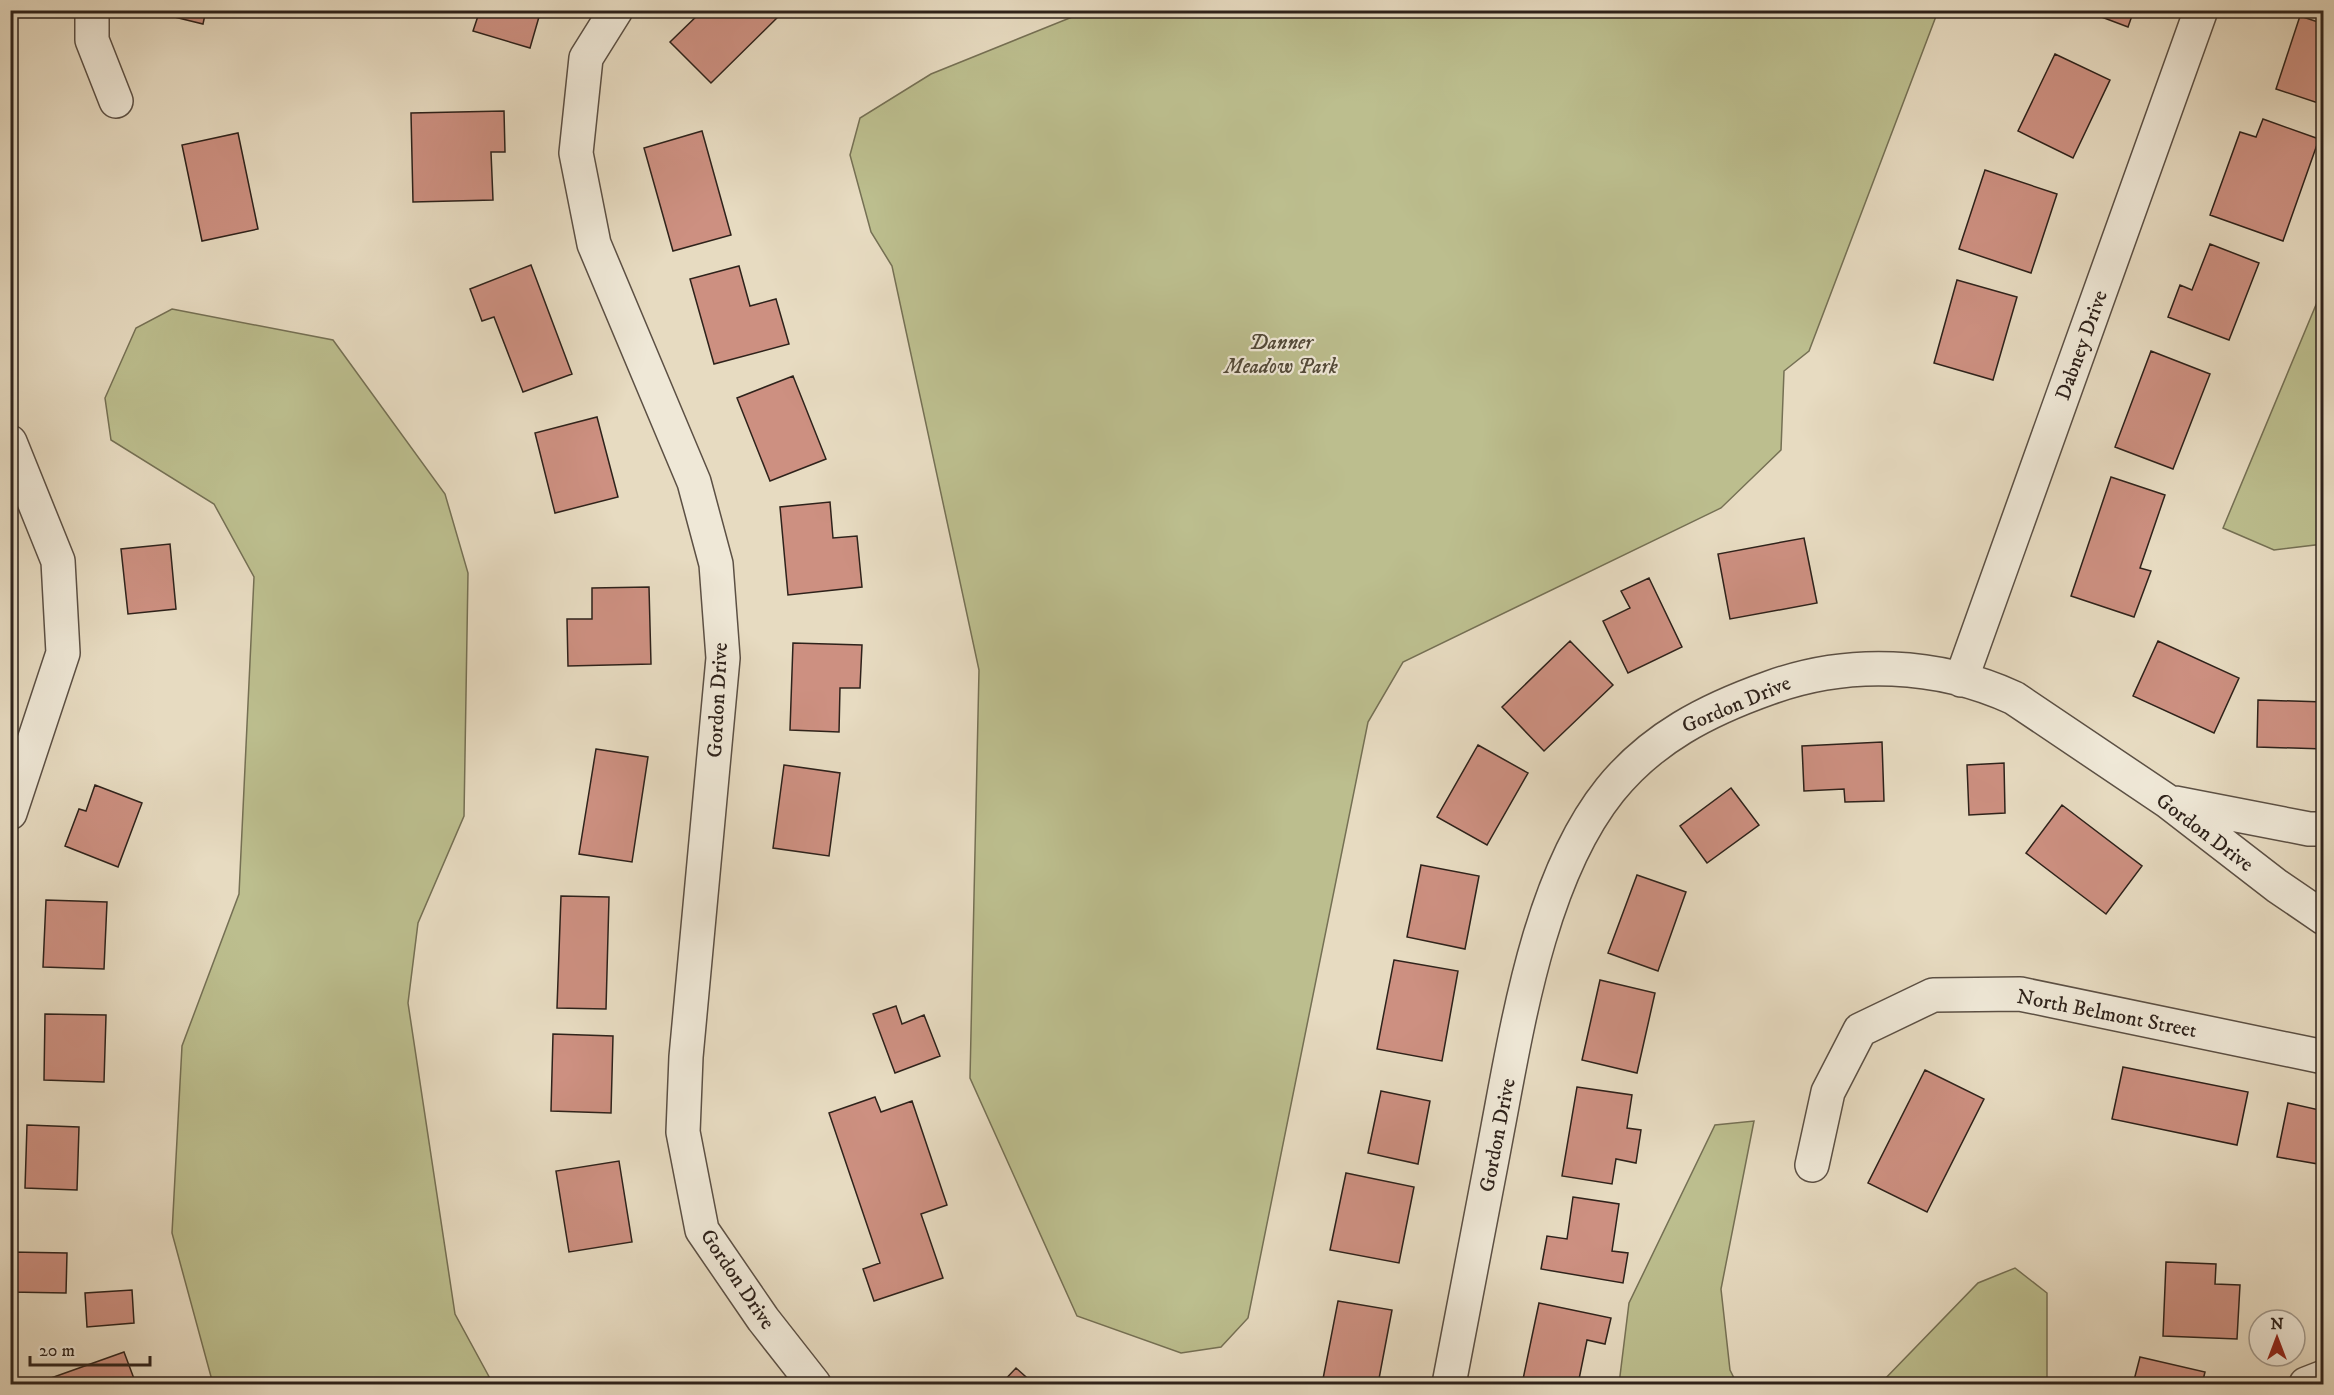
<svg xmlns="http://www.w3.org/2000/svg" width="2334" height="1395" viewBox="0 0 2334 1395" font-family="'IM FELL DW Pica',serif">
<rect width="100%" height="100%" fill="#e7dbc1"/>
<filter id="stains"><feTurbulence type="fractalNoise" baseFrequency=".00333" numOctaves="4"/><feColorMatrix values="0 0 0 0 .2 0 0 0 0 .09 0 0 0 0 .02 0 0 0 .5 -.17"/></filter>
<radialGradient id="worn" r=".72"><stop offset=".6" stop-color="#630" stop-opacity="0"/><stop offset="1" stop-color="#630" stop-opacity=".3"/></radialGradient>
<!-- green -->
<path fill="#bcbe8e" stroke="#757054" stroke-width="1.5" d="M1087 11H1938L1809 351 1784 371 1781 450 1721 508 1403 662 1368 722 1248 1318 1221 1347 1181 1353 1077 1316 970 1078 979 670 892 266 871 232 850 155 860 118 931 74Z
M2323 288V544L2274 550 2223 528Z
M172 309 333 340 445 494 468 573 464 816 418 923 408 1003 455 1314 493 1384H213L172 1233 182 1046 239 894 254 577 214 504 111 440 105 398 136 328Z
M1754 1121 1721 1289 1730 1370 1737 1384H1619L1629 1303 1715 1125Z
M2015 1268 2047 1293V1378L2044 1384H1880L1978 1283Z"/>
<!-- building -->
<path fill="#cd9081" stroke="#2e221b" stroke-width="1.5" d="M146 10H206L203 24Z
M480 10H541L530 48 473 31Z
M703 10H785L711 83 670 42Z
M2083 10H2134L2128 27Z
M2300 16 2324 24V105L2276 89Z
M2055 54 2110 80 2073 158 2018 131Z
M504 111 505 152H491L493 200 413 202 411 113Z
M2263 119 2319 139 2283 241 2210 215 2240 132 2256 137Z
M702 131 731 235 673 251 644 148Z
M238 133 258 229 202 241 182 145Z
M1985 170 2057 194 2031 273 1959 249Z
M2210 244 2259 263 2229 340 2168 317 2180 285 2192 290Z
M531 265 572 374 523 392 494 317 482 321 470 289Z
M739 266 750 306 776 299 789 344 714 364 690 279Z
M1957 280 2017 297 1993 380 1934 363Z
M2151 351 2210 374 2173 469 2115 447Z
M793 376 826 459 770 481 737 398Z
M597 417 618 497 555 513 535 433Z
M2111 477 2165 495 2140 568 2151 571 2134 617 2071 596Z
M830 502 833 538 857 536 862 587 788 595 780 507Z
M1804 538 1817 603 1730 619 1718 554Z
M170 544 176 609 128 614 121 549Z
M1649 578 1682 647 1628 673 1603 621 1630 608 1621 591Z
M649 587 651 664 568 666 567 619H592V588Z
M1570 641 1613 685 1544 751 1502 707Z
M2158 641 2239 678 2214 733 2133 696Z
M793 643 862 645 860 688H840L839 732 790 730Z
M2258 700 2324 702V749L2257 747Z
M1882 742 1884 801 1845 802 1844 789 1804 791 1802 746Z
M1478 745 1528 773 1487 845 1437 817Z
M596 749 648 757 632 862 579 854Z
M2004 763 2005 813 1969 815 1967 765Z
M784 765 840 773 829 856 773 848Z
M95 785 142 803 118 867 65 846 79 809 86 811Z
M1731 788 1759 825 1707 863 1680 826Z
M2062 805 2142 866 2106 914 2026 853Z
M1421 865 1479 876 1465 949 1407 937Z
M1637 875 1686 892 1658 971 1608 953Z
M561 896 609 897 606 1009 557 1008Z
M46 900 107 902 104 969 43 967Z
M1394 960 1458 971 1442 1061 1377 1049Z
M1600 980 1655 993 1637 1073 1582 1060Z
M896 1006 902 1024 924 1015 940 1056 895 1073 873 1014Z
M45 1014 106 1015 104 1082 44 1080Z
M553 1034 613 1036 611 1113 551 1111Z
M2123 1067 2248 1092 2237 1145 2112 1119Z
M1925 1070 1984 1099 1927 1212 1868 1183Z
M1577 1087 1632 1095 1627 1128 1641 1130 1636 1163 1616 1159 1612 1184 1562 1176Z
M1381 1091 1430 1101 1418 1164 1368 1153Z
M875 1097 881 1112 912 1101 947 1205 921 1214 943 1278 874 1301 863 1269 880 1263 829 1113Z
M2288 1103 2324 1111V1165L2277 1157Z
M27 1125 79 1127 77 1190 25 1188Z
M619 1161 632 1242 569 1252 556 1171Z
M1346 1173 1414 1187 1399 1263 1330 1250Z
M1573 1197 1619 1204 1612 1251 1628 1253 1623 1283 1541 1269 1547 1236 1567 1239Z
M10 1252 67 1253 66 1293 10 1292Z
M2166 1262 2216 1264 2215 1284 2240 1285 2237 1339 2163 1336Z
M132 1290 134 1323 87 1327 85 1293Z
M1338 1301 1392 1310 1378 1384H1322Z
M1539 1303 1611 1318 1605 1344 1587 1340 1578 1384H1522Z
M124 1352 136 1384H53L51 1378Z
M2140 1357 2205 1372 2202 1384H2133Z
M1016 1368 1034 1384H1001Z"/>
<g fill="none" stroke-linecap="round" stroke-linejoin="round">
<defs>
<path id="minor" d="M92 10V40L116 101
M616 10 586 58 576 153 594 244 694 482 716 564 723 658 686 1057 683 1132 702 1230 763 1319 814 1384
M10 442 58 561 63 653 10 813
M1961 680 2201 10
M2175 803 2309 829H2324
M1812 1165 1828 1092 1860 1030 1933 995 2020 994 2324 1057
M1449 1384C1465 1299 1482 1213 1498 1127 1518 1021 1541 876 1610 790 1652 738 1707 710 1769 688 1848 659 1938 663 2014 698L2167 801 2277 886 2324 918
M2306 1384 2324 1377"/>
</defs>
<!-- minor casing -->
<use href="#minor" stroke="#5c5044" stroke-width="36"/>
<!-- minor -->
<use href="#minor" stroke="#efe8d7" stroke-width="33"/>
</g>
<g text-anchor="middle" stroke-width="4.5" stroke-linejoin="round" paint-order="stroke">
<!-- park labels -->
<g font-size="21" font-style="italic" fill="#524938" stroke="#efe8d7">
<text x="1281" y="349">Danner<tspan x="1281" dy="24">Meadow Park</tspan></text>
</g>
<!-- street labels -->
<g font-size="21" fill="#2e221b" stroke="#efe8d7">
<text transform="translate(2081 345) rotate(-70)" y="7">Dabney Drive</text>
<text transform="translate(717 700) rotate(-87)" y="7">Gordon Drive</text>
<text transform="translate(1736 704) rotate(-23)" y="7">Gordon Drive</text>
<text transform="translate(2205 832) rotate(37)" y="7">Gordon Drive</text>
<text transform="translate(2107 1013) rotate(11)" y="7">North Belmont Street</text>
<text transform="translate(1497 1135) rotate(-79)" y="7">Gordon Drive</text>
<text transform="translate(738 1279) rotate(56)" y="7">Gordon Drive</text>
</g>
</g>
<!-- margin -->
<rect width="2334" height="1395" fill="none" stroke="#e7dbc1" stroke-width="36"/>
<rect x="12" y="12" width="2310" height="1371" fill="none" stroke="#2e221b" stroke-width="3"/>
<rect x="18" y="18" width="2298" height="1359" fill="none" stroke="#2e221b" stroke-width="1.5"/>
<!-- north arrow -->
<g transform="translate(2277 1338)"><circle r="28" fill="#efe8d7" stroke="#a2998c" stroke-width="1.5"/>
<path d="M0-4.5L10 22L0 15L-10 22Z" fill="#8f2418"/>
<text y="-9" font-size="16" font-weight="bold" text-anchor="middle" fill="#2e221b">N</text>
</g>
<!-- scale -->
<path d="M30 1356v9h120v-9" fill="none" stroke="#2e221b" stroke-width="3"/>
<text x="39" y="1356" font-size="18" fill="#2e221b" stroke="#efe8d7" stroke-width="4.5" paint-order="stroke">20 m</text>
<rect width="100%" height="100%" filter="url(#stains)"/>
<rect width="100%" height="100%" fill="url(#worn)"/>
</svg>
